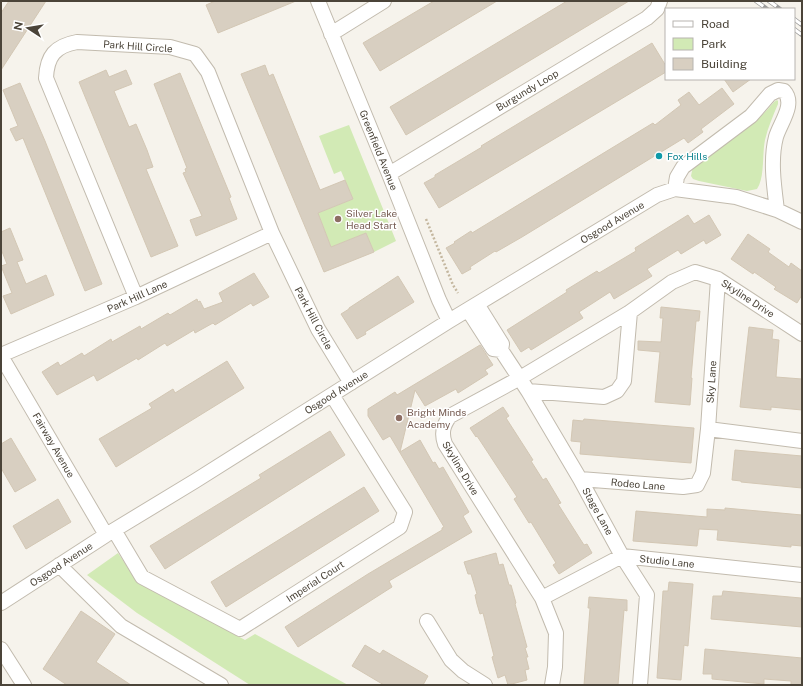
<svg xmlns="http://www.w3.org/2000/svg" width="803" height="686" viewBox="0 0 803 686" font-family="'Public Sans',sans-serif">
<rect width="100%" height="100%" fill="#f6f3ec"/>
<!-- green -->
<path fill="#d2eab5" d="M777 100 778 101V104C773 116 768 127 765 140 762 154 765 178 757 189L747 191 699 181 693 179 691 176 693 166C722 146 752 129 774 102Z
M349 125 396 241 374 252 366 233 331 247 318 213 353 199 341 171 334 174 319 136Z
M118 553 137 581 245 640 255 634 348 685H250L137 613 87 575Z"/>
<!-- building -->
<path fill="#d8cfc1" stroke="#d3c7b4" d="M9 1H46L1 70V13Z
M215 1H296L218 33 206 5Z
M434 1H497L380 71 363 43Z
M567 1H629L406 135 390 107Z
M652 43 666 66V72L439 208 424 183 435 177V175L482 147 481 146 491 140Z
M265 65 269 76 273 74 320 190 345 180 353 199 318 213 331 247 366 233 374 252 324 272 241 74Z
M106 70 109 77 126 70 132 84 114 91 129 127 136 124 147 150 153 167 146 169 178 246 151 257 79 82Z
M180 73 231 197 229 198 237 219 196 236 190 220 202 216 183 173 186 172 185 169 187 168 154 84Z
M724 79H751L733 92Z
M20 83 45 141 102 284 85 291 23 138 16 141 10 129 18 126 3 90Z
M722 88 734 104 701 129 703 132 688 143 684 138 522 237 496 252 495 251 470 267 471 269 462 274 446 248 455 243 454 242 471 231 472 233 653 123 655 125 681 105 678 100 689 92 699 105Z
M688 215 694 224 709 215 721 235 706 244 704 240 681 254 678 250 647 269 652 276 614 299 610 292 579 312 583 318 531 350 529 347 521 352 507 330 567 292 566 290 597 271 599 273 636 251 635 248Z
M10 228 23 260 17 262 26 284 46 275 54 295 11 314 3 296 12 293 1 266 7 264 1 249V232Z
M748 234 770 249 768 252 789 267 791 263 802 271V295L797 303 774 289 776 287 754 272 753 274 731 259Z
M254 273 269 297 253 306 251 303 215 325 213 323 195 333 194 330 167 346 165 343 138 360 137 358 97 381 94 375 57 395 42 372 58 362 60 366 82 353 84 356 111 339 112 342 140 326 141 329 168 313 170 315 197 299 198 302 200 301 204 309 223 302 219 293Z
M398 276 414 302 365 332 366 334 357 339 341 314 349 309V308Z
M661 307 700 311 699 321H696L691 378H692L690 405 655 402 660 352 638 350V341L661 342 663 318H660Z
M749 327 773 330 772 339 779 340 776 377 802 379V410L771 407V410L740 407Z
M480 345 493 365 485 370 488 374 458 393 456 389 425 406 415 390 400 452 420 440 433 463 435 462 439 469 443 467 469 512 463 516 472 532 389 581 392 587 298 647 285 627 368 574 442 530V528L444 527 390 436 383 440 368 416V409L395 392 397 395Z
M227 361 244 388 116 467 99 439 152 408 149 404 173 389 175 393Z
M503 407 509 416 506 418 533 460 531 461 543 480 546 478 561 503 558 504 584 545 587 544 592 553 559 574 553 565 556 563 531 522 529 523 514 499 517 497 477 436 476 437 470 428Z
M584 419 694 428 691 463 580 454 581 442 571 441 573 420 583 421Z
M330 431 345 455 165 569 150 546 261 478 259 475Z
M11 438 36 480 15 492 1 468V444Z
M735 450 802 456V488L741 482V481L732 480Z
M364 487 379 511 226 607 211 582Z
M58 499 71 522 26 549 13 526Z
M725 508 802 515V546L791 545V547L717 540 718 530 699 529 697 546 633 541 636 511 707 517V509L725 510Z
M496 553 499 565 503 564 509 585H511L516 603 515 604 527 647 525 648 528 657H526L529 669 525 670 527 680 508 685 505 675 498 678 492 657 494 656 483 613 480 614 477 604 475 595 477 594 471 574H468L464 562Z
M669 582 693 584 688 646 684 645 681 680 657 678 663 591H668Z
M723 591 801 598 802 627 711 619 713 596H722Z
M589 597 627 600V611L624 610 618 685H584L590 608H588Z
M81 611 115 634 96 662 131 685H67L43 669Z
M365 645 380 654 383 650 428 676 423 685H384L352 666Z
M705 649 802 658V685H791V681L764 679V684L712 679V674H703Z"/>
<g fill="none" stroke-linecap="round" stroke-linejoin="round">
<defs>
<path id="minor" d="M318 1 389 174 439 300 449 321
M331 34 384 1
M389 174 647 18 657 9 660 1
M675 189 677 177 683 167 751 116 770 94 778 90 784 91C796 104 780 123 776 137 770 160 774 186 777 210
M136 297 46 78C47 56 55 46 77 42L170 47 195 54 208 72 272 233 318 329 351 383
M477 304 502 344 501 350 528 391 580 479 622 556 647 595 640 685
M468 310 493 349 501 350
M1 355 136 297 272 233
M1 356 106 535
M528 391 604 397 617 391 624 381 630 312
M708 429 802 441
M580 479 683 487 697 485 703 473 708 429 718 279
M114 530 142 577 240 629 246 625 400 527 405 512 332 395
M59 565 121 626 221 685
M542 598 622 556 802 575
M1 603 106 535 195 481 449 321 657 195 675 189 736 197 777 210 802 222
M427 621 451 660 463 671 485 685
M1 649 24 685
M552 685 555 667 556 633 542 598 445 444C441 433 443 425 450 416L520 378 630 312 672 282 695 272 718 279 802 334"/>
</defs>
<!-- minor casing -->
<use href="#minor" stroke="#c2bbae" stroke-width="16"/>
<!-- path -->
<path stroke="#c4b79f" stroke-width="2.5" stroke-dasharray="2 2" stroke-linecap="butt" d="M426 219 453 285 458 293"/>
<!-- minor -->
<use href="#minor" stroke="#fff" stroke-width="14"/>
<defs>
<path id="rail" d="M756 1 767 9
M769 1 780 9
M794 19 802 25
M794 29 802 35"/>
</defs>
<!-- rail casing -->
<use href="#rail" stroke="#9a9a9a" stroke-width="4.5"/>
<!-- rail -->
<use href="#rail" stroke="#fff" stroke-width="3" stroke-dasharray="9" stroke-linecap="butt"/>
</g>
<!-- markers -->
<circle fill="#0f9aa8" stroke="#fff" stroke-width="1.5" cx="659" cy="156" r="4"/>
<g fill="#8d6e63" stroke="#fff" stroke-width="1.5">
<circle cx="338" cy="219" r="4"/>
<circle cx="399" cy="418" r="4"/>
</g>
<g text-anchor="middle" stroke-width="3" stroke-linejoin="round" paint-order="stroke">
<!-- street labels -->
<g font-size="10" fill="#4b4439" stroke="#fff">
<text transform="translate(138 46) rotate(4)" y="4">Park Hill Circle</text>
<text transform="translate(527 90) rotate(-31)" y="4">Burgundy Loop</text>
<text transform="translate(379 150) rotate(68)" y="4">Greenfield Avenue</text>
<text transform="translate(612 222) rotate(-31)" y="4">Osgood Avenue</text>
<text transform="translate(137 296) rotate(-24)" y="4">Park Hill Lane</text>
<text transform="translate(748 298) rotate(33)" y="4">Skyline Drive</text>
<text transform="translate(314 318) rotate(62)" y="4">Park Hill Circle</text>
<text transform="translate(711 382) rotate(-86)" y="4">Sky Lane</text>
<text transform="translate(336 392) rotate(-32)" y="4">Osgood Avenue</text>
<text transform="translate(54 445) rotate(60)" y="4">Fairway Avenue</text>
<text transform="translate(461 468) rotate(59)" y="4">Skyline Drive</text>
<text transform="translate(638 484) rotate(5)" y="4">Rodeo Lane</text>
<text transform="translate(598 511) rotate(61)" y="4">Stage Lane</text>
<text transform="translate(667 561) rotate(6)" y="4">Studio Lane</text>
<text transform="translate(61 564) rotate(-33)" y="4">Osgood Avenue</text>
<text transform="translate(315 581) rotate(-33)" y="4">Imperial Court</text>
</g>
<!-- culture labels -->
<g font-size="10" fill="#0d838f" stroke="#fff" text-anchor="start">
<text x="667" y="160">Fox Hills</text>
</g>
<!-- education labels -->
<g font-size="10" fill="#785e54" stroke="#fff" text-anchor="start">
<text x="346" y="217">Silver Lake<tspan x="346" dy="12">Head Start</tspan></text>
<text x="407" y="416">Bright Minds<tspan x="407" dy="12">Academy</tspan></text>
</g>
</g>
<!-- border -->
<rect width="803" height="686" fill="none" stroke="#4b4439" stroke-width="4"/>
<!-- legend -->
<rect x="665" y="8" width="130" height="72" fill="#ffffff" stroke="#b7b4b0"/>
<rect x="673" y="21" width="20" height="6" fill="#ffffff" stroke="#b7b4b0"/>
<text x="701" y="28" font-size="12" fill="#4b4439">Road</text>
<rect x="673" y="38" width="20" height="12" fill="#d2eab5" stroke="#b7b4b0"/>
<text x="701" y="48" font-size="12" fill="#4b4439">Park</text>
<rect x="673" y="58" width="20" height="12" fill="#d8cfc1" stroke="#b7b4b0"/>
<text x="701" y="68" font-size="12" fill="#4b4439">Building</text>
<!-- north arrow -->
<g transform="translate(28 28) rotate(282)" stroke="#ffffff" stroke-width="3" paint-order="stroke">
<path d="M0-3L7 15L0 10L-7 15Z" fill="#4b4439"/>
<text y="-6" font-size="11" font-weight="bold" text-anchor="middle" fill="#4b4439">N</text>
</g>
</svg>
